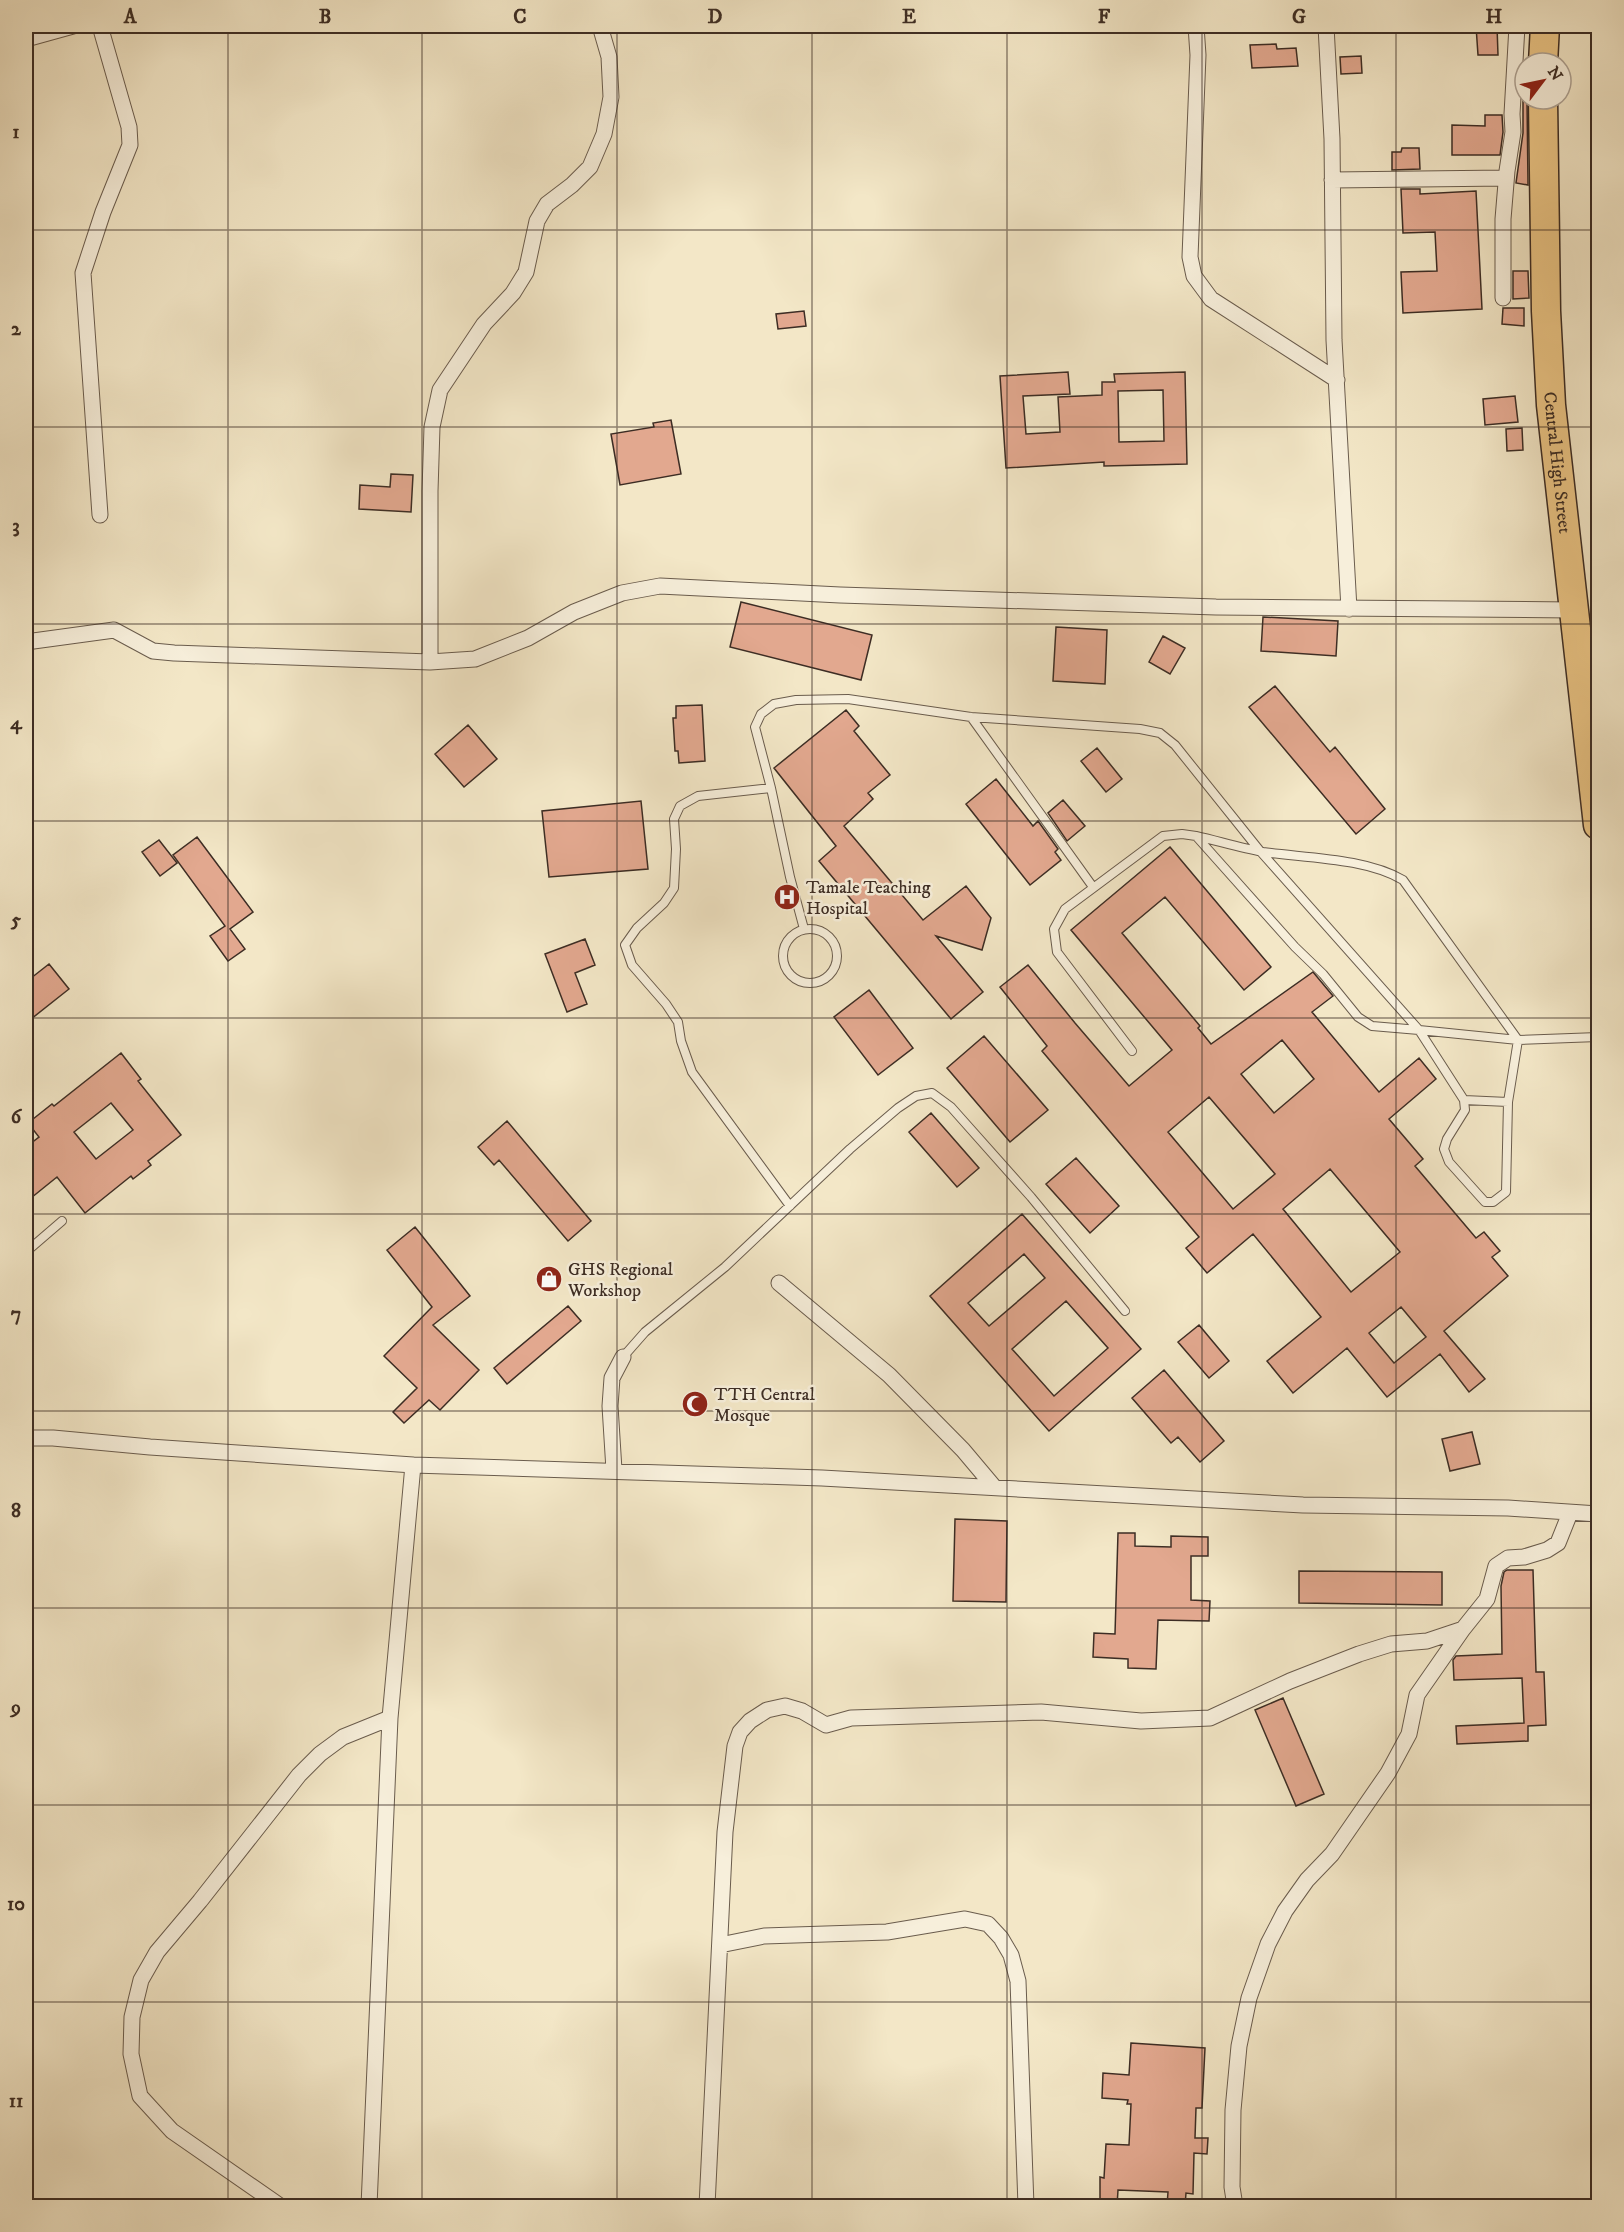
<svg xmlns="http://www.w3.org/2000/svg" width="1624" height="2232" viewBox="0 0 1624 2232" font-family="'IM FELL DW Pica',serif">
<rect width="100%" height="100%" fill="#f3e7c7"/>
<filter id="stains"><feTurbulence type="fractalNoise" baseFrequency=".00333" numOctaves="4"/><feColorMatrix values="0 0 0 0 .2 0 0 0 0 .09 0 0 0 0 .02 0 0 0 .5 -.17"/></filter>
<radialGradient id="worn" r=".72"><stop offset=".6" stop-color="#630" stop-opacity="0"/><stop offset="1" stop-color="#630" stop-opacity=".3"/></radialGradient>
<!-- building -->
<path fill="#e2a88f" stroke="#3d2d24" stroke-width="1.5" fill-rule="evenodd" d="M1476 26H1497L1498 55H1478Z
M1276 44 1277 49 1296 48 1298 66 1252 68 1250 45Z
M1361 56 1362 73 1341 74 1340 57Z
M1523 100H1527L1528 185 1516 183 1523 133Z
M1485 115H1502L1503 132 1500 155H1452V125L1485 126Z
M1402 148H1419L1420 169 1392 170V152H1401Z
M1401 189H1420V194L1476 191 1482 309 1403 313 1401 272 1437 271 1435 232 1403 233Z
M1513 271H1528L1529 298 1513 299Z
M1503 308H1524V326L1502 324Z
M804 311 806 326 778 329 776 314Z
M1068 372 1070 394 1023 396 1026 434 1060 432 1058 397 1102 395V382H1115L1114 374 1185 372 1187 464 1104 466V462L1006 468 1000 376ZM1163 390 1164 441 1119 442 1118 391Z
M1515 396 1518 422 1485 425 1483 399Z
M671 420 681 474 620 485 611 434 654 427 653 423Z
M1522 428 1523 450 1507 451 1506 429Z
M391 474 413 475 411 512 359 509 360 485 390 487Z
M741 602 872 635 861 680 730 647Z
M1263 617 1338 621 1336 656 1261 651Z
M1056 627 1107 630 1105 684 1053 681Z
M1163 636 1185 648 1170 674 1149 662Z
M1275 686 1330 752 1335 747 1385 809 1356 834 1249 707Z
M702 705 705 761 679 763 678 751H675L673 718H676V706Z
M846 710 859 726 854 731 890 775 868 793 873 799 844 826 923 920 966 886 991 918 982 950 936 936 983 992 951 1019 819 861 836 846 774 768Z
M468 725 497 759 464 787 435 754Z
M1097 748 1122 779 1106 792 1081 761Z
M996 779 1033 826 1038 821 1058 849 1055 852 1061 860 1030 885 966 804Z
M1063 800 1085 826 1067 841 1048 813Z
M641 801 648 869 549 877 542 811Z
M197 837 253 912 230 929 245 949 228 961 210 936 225 926 173 855Z
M159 840 177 863 160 876 142 852Z
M1170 847 1271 967 1244 990 1165 897 1122 933 1200 1026 1198 1028 1211 1044 1313 972 1333 996 1312 1012 1379 1092 1419 1058 1436 1079 1389 1119 1423 1159 1415 1166 1476 1238 1484 1232 1500 1251 1492 1257 1508 1276 1444 1331 1485 1379 1469 1392 1440 1354 1387 1397 1347 1348 1293 1393 1267 1361 1321 1317 1253 1234 1207 1273 1186 1248 1199 1237 1042 1051 1047 1046 1000 987 1028 965 1075 1023 1129 1086 1172 1050 1071 930ZM1282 1040 1314 1079 1274 1113 1241 1074ZM1209 1097 1275 1174 1233 1209 1168 1132ZM1330 1169 1400 1252 1351 1292 1283 1209ZM1401 1307 1426 1337 1394 1363 1369 1333Z
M585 939 595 965 575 973 587 1004 567 1012 545 954Z
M49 964 69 989 26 1023V982Z
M869 990 913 1048 878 1075 834 1017Z
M984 1036 1048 1110 1010 1142 947 1068Z
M121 1053 141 1079 138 1081 181 1135 148 1161 151 1165 133 1179 131 1176 85 1213 57 1177 26 1202V1147L39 1137 28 1123 52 1104 54 1106ZM111 1103 133 1130 96 1159 74 1132Z
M931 1113 979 1168 957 1187 909 1132Z
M507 1121 591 1221 568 1241 499 1160 494 1165 478 1147Z
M1076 1158 1119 1206 1090 1233 1046 1184Z
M1022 1214 1141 1349 1049 1431 930 1296ZM1024 1254 1045 1278 989 1326 968 1303ZM1066 1301 1108 1348 1054 1396 1012 1349Z
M415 1227 470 1296 433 1325 479 1370 440 1410 429 1400 404 1423 393 1412 417 1388 384 1356 432 1307 387 1250Z
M568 1306 581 1321 507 1384 494 1368Z
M1199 1325 1229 1361 1209 1378 1178 1342Z
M1164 1370 1224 1441 1200 1462 1178 1437 1171 1443 1132 1398Z
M1472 1432 1480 1464 1450 1471 1442 1439Z
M955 1519 1007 1521 1006 1602 953 1601Z
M1118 1533H1135V1546L1171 1547V1536L1208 1537V1556H1191V1600L1210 1601 1209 1621 1158 1620 1156 1669 1128 1668V1659L1093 1657 1094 1633 1115 1634Z
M1507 1570H1533L1536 1672H1544L1546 1725 1528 1726V1741L1457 1744 1456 1726 1524 1723 1522 1678 1454 1680 1453 1660 1456 1656 1502 1654 1501 1586 1504 1572Z
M1299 1571 1442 1572V1605L1299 1603Z
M1283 1698 1324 1794 1296 1806 1255 1710Z
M1131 2043 1205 2048 1202 2108H1196L1195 2138H1208L1207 2154 1194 2153 1193 2194 1186 2193 1185 2206H1167L1168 2192 1118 2190 1117 2206H1100V2177L1104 2178 1106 2144 1129 2145 1131 2104H1127L1128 2100 1102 2098 1103 2073 1129 2075Z"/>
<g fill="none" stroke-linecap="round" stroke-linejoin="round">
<defs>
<path id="lane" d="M971 717 1093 887
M771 788 698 796 680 806 674 819 676 849 674 888 664 903 637 928 625 945 632 965 666 1004 678 1022 681 1041 692 1072 790 1206
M804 929 790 877 771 788 755 727 761 714 774 704 796 700 848 699 971 717 1140 729 1160 733 1175 745 1260 851 1419 1030 1518 1040 1598 1037
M783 956a27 27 0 1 1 54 0a27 27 0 1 1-54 0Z
M1132 1051 1057 952 1054 929 1065 909 1163 836 1182 834 1196 836 1295 947 1323 974 1358 1017 1372 1026 1419 1030 1464 1100 1465 1110 1447 1139 1444 1149 1449 1162 1485 1202H1493L1506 1192 1508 1102 1518 1040 1403 880C1366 858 1306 858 1263 852 1241 848 1218 841 1196 836
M1464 1100 1508 1102
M1598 1155V1212
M1598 1235 1596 1352 1598 1409
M26 1252 62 1221
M623 1357 645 1332 725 1267 850 1149 898 1108 916 1096 932 1093 951 1107 1031 1197 1125 1311
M1598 1470V1525"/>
<path id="street" d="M100 26 129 127 130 145 103 212 83 273 100 515
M1196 26 1198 55 1190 257 1194 276 1211 299 1337 380
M1326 26 1332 139 1334 340 1349 609
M26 39 73 26
M1332 180 1506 178
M1503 298V219L1507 171 1513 132 1512 114 1517 26
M26 642 114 630 153 651 174 653 430 662 475 659 528 638 574 612 622 593 660 586 840 595 1216 607 1573 610
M430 662V491L432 427 440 390 484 324 513 293 526 272 537 221 547 204 572 185 590 167 604 134 611 97 609 57 600 26
M779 1283 889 1375 963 1450 995 1488
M26 1438H53L150 1447 413 1465 822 1478 1303 1505 1508 1508 1598 1514
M614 1470 610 1406 612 1378 623 1357
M720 1945 764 1936 887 1932 965 1919 988 1924 1001 1938 1011 1955 1018 1981 1026 2206
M280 2206 172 2131 140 2096 131 2054 132 2017 141 1980 157 1952 200 1901 299 1775 320 1754 343 1737 390 1718
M369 2206 390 1718 413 1465
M707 2206 725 1832 735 1746 740 1732 750 1721 767 1710 785 1706 802 1711 826 1725 851 1718 1041 1712 1141 1721 1210 1718 1290 1681 1359 1654 1391 1644 1427 1641 1463 1629
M1235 2206 1232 2187 1233 2110 1239 2046 1249 1998 1268 1944 1285 1911 1307 1880 1332 1854 1388 1773 1409 1734 1417 1695 1463 1629 1487 1599 1496 1566 1508 1558 1524 1557 1547 1550 1558 1543 1570 1513"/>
<g id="highway">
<path d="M1543 63 1545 26"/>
<path id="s1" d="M1543 99 1546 311 1551 405 1598 825"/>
</g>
</defs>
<!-- lane casing -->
<use href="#lane" stroke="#6a5c4d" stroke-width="10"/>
<!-- street casing -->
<use href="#street" stroke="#6a5c4d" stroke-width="17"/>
<!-- highway casing -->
<use href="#highway" stroke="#3d2d24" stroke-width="31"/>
<!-- lane -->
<use href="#lane" stroke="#f7efdb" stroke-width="8"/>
<!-- street -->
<use href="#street" stroke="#f7efdb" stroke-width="15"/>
<!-- highway -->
<use href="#highway" stroke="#eac484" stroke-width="28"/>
</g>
<!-- grid -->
<path fill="none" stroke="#3d2d24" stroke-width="1.5" stroke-opacity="0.55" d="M228 26V2206M422 26V2206M617 26V2206M812 26V2206M1007 26V2206M1202 26V2206M1396 26V2206M26 230H1598M26 427H1598M26 624H1598M26 821H1598M26 1018H1598M26 1214H1598M26 1411H1598M26 1608H1598M26 1805H1598M26 2002H1598"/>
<!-- icons -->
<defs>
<symbol id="hospital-disc" viewBox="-11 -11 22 22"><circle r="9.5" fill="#8f2418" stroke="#f7efdb"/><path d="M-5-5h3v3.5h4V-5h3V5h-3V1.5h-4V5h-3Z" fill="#fff"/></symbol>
<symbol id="shop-disc" viewBox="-11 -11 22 22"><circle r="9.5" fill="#8f2418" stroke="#f7efdb"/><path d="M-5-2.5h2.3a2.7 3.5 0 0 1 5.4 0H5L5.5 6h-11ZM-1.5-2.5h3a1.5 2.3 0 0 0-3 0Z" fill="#fff"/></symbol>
<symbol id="mosque-disc" viewBox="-11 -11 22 22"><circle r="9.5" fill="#8f2418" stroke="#f7efdb"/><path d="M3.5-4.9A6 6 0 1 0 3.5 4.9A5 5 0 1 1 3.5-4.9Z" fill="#fff"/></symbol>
</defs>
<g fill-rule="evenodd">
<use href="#hospital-disc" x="772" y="882" width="30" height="30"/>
<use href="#shop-disc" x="534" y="1264" width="30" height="30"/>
<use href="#mosque-disc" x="680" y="1389" width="30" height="30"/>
</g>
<g text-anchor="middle" stroke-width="5" stroke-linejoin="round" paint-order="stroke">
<!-- street labels -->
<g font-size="18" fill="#3d2d24" stroke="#f7efdb">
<text dy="6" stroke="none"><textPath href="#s1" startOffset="364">Central High Street</textPath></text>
</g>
<!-- poi labels -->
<g font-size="18" fill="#3d2d24" stroke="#f7efdb" text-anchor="start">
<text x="806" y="893">Tamale Teaching<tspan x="806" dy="21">Hospital</tspan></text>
<text x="568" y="1275">GHS Regional<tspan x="568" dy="21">Workshop</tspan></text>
<text x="714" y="1400">TTH Central<tspan x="714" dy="21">Mosque</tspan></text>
</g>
</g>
<!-- margin -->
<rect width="1624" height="2232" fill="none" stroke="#f3e7c7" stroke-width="66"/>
<!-- north arrow -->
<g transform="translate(1543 81) rotate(58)"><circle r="28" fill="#f7efdb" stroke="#ada192" stroke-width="1.5"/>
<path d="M0-4.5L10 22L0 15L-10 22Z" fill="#8f2418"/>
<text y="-9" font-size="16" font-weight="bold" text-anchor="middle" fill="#3d2d24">N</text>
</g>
<rect x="33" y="33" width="1558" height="2166" fill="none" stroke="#3d2d24" stroke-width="2"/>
<g font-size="20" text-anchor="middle" font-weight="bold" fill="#3d2d24">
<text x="130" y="23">A</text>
<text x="325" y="23">B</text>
<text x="520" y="23">C</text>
<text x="715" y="23">D</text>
<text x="909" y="23">E</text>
<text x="1104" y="23">F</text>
<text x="1299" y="23">G</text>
<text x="1494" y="23">H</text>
<text x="16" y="138">1</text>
<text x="16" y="335">2</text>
<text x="16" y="532">3</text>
<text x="16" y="729">4</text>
<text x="16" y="926">5</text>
<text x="16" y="1123">6</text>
<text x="16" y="1320">7</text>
<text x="16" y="1517">8</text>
<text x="16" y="1714">9</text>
<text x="16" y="1910">10</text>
<text x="16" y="2107">11</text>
</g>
<rect width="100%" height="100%" filter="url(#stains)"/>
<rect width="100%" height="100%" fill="url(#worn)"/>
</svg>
